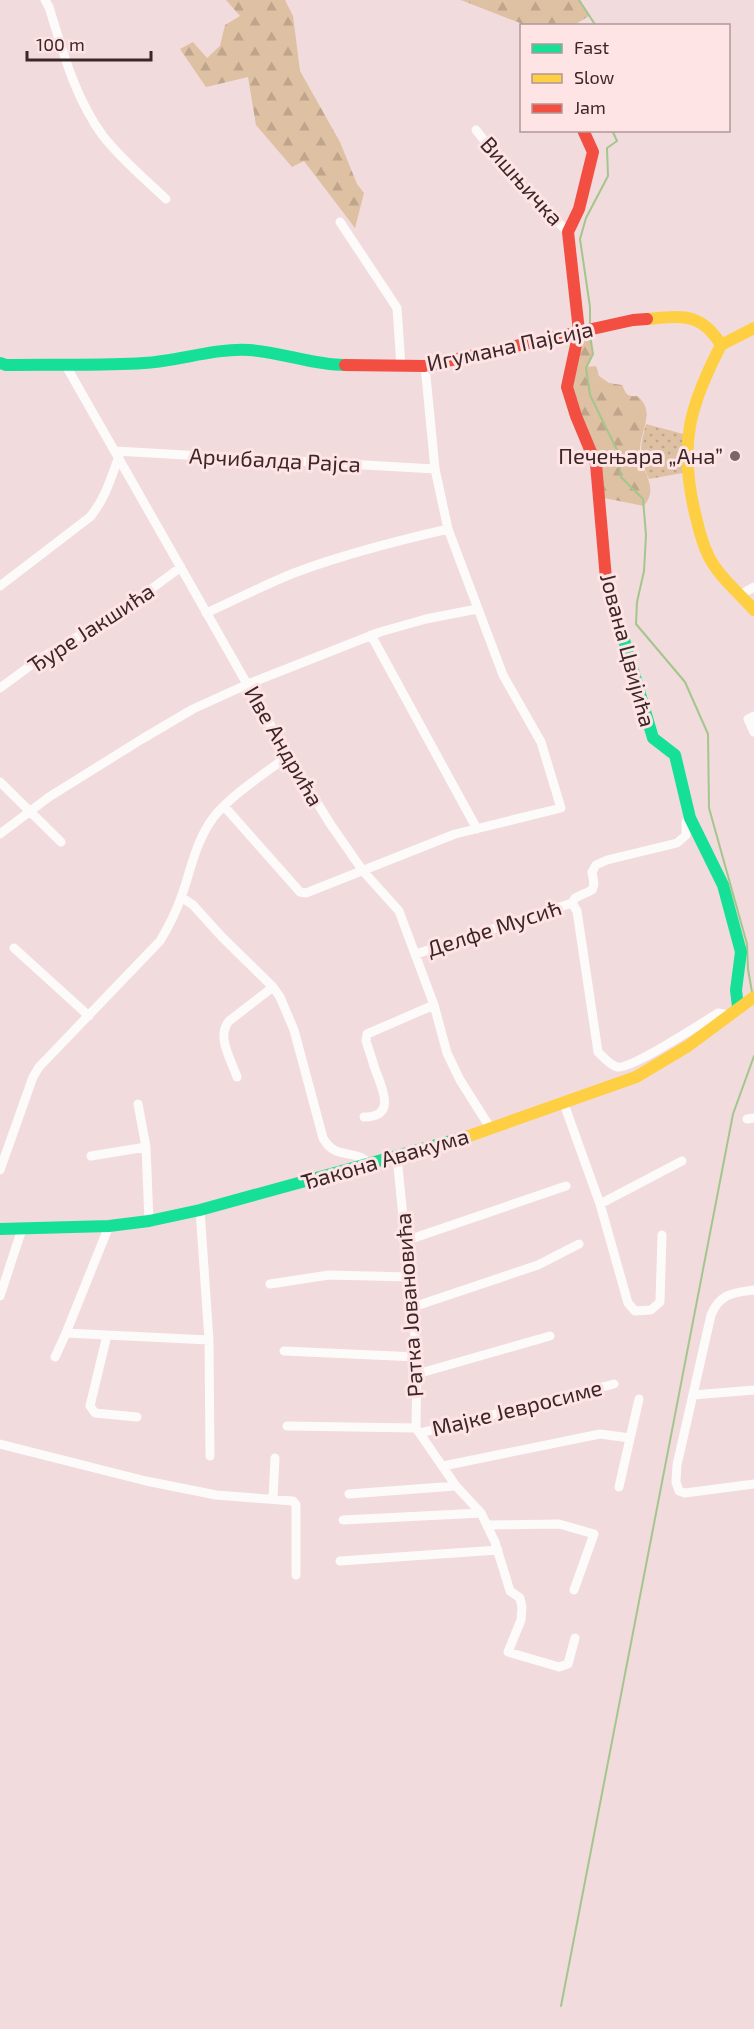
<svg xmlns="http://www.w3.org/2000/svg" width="754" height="2029" viewBox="0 0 754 2029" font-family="'Exo 2',sans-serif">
<defs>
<pattern id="grass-dots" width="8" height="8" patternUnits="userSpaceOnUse" patternTransform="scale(1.5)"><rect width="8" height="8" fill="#dec0a2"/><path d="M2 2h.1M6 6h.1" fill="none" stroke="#bfa58c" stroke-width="1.8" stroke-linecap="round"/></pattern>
<pattern id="forest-firs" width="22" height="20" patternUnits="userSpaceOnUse" patternTransform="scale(1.5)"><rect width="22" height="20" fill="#dec0a2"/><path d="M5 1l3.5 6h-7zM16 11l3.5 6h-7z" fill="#bfa58c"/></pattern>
</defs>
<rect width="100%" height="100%" fill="#f1dbdc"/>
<!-- grass -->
<path fill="url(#grass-dots)" d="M646 424 687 435 688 472 649 479C638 456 640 447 646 424Z"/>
<!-- forest -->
<path fill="url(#forest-firs)" d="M226 0H285L293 16 300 71 340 142 357 184 364 193 355 228 304 161 292 167 256 125 248 77 206 87 180 49 193 42 207 58 220 46 225 25 240 16Z
M461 0H579L589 16 574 25H525Z
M579 331 590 335 593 354 586 367 596 366 599 376 609 383 622 385C626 394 627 397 637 396 656 410 641 430 640 448 638 471 661 485 644 506L599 497 596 464 567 387Z"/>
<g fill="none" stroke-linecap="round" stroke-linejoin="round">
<!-- stream -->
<path stroke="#a3c68c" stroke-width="2" d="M579 0 596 26
M590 326V307L580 239 586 218 608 176 607 148 617 141 612 130
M590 335 593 354 586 368 590 395 617 450 621 477 643 499 646 535 644 571 637 602 636 624 685 682 708 734 709 808 747 944 748 969 752 992
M561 2006 733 1114 754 1056"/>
<!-- street -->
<path stroke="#fdfafa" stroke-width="9" d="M45 0 49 7C63 52 75 98 103 136 121 159 145 179 166 199
M476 130 521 187 568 232
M340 222 397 308 401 366
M65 364 288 756 331 825 363 871 399 911 434 1005 447 1053 460 1080 491 1129
M115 451 435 469
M0 586 90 517C105 499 111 478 119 456
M740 595 754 587
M206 613C235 600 264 585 294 573 344 554 396 541 448 529
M371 635 477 829
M0 688 38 660 120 612 181 567
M754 716 748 719 754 732
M0 782 61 842
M224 806 300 892 306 893 455 834 561 808 541 742 503 675 448 529 435 469 425 366
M0 834 49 797 142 739 193 709 248 684 380 632 426 619 477 609
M181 897 193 905 222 937 273 987 280 997 294 1030 323 1138C336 1162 356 1147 370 1165
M572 903 577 911 598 1052C603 1057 610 1065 617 1067 630 1070 702 1023 718 1013L728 1015
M572 903 575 898 592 890 594 884 592 872 596 865 607 860 677 843 686 835V822L690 818
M14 948 89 1016
M416 954 572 903
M237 1077C231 1059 216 1037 229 1021L273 987
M138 1104 146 1147 149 1221
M564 1104 600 1204 628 1303 635 1311 651 1310 660 1302 662 1235
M364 1117C398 1117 381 1086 375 1069 372 1059 369 1050 366 1041L367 1034 434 1005
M747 1119 754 1118
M91 1156 146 1147
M397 1157 417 1357 416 1428 456 1486 481 1513 495 1542 510 1591 520 1598 522 1607 521 1620 508 1652 559 1667 568 1664 575 1638
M0 1170 33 1077 39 1067 160 941C169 926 176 912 182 895 191 869 196 841 213 818 231 795 264 774 288 756
M600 1204 682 1161
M200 1210 209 1340 210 1456
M109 1226 66 1333 209 1340
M405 1241 566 1186
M270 1284 329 1275 410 1277
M754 1290C733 1293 720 1293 711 1315L677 1465 676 1482 679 1491 685 1493 754 1484
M0 1296 22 1229
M413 1307 538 1265 579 1244
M107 1335 90 1406 95 1413 137 1417
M284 1351 417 1357
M55 1357 66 1333
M417 1374 550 1336
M693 1395 754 1390
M287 1426 416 1428
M420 1433 614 1384
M0 1444 146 1481 216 1495 293 1501 296 1505V1575
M443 1466 600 1434 630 1438
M619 1487 639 1399
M349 1494 456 1486
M273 1498 275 1458
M343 1520 481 1513
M488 1525 559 1524 594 1534 574 1590
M340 1561 498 1550"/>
<!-- fast -->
<path stroke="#16e098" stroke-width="12" d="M0 363 6 365C52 364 99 366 144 363 179 361 214 348 249 350 282 352 312 365 345 365
M606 579 653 738 675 755 690 818 723 885 741 952 736 990 738 1007
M0 1229 109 1226 149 1221 200 1210 469 1136"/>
<!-- slow -->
<path stroke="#ffcf43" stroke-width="12" d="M647 319C682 316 701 312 721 345
M721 345C690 405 679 442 694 509 698 525 701 542 709 557 720 578 739 593 754 610
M721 345 754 328
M469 1136 636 1077 688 1046 754 997"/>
<!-- jam -->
<path stroke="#f24e42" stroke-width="12" d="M583 130 593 152 579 209 568 232 579 331 567 387 576 416 596 464 606 579
M345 365 425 366 633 320 647 319"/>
</g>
<!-- markers -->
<circle fill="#7c6566" stroke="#fee4e4" stroke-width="2" cx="735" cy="456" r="6"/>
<g text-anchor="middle" stroke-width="6" stroke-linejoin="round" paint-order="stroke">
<!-- street labels -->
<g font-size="22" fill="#3d2627" stroke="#fee4e4">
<text transform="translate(522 181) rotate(48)" y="8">Вишњичка</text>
<text transform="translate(510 346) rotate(-12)" y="8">Игумана Пајсија</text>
<text transform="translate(275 460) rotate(3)" y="8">Арчибалда Рајса</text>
<text transform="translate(91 628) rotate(-33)" y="8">Ђуре Јакшића</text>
<text transform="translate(628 650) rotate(75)" y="8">Јована Цвијића</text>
<text transform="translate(284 746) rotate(60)" y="8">Иве Андрића</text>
<text transform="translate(494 928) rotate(-18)" y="8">Делфе Мусић</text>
<text transform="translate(385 1159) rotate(-16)" y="8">Ђакона Авакума</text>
<text transform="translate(409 1305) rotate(-94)" y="8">Ратка Јовановића</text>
<text transform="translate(517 1408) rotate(-14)" y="8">Мајке Јевросиме</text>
</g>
<!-- poi labels -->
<g font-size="22" fill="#3d2627" stroke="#fee4e4" text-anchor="end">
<text x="723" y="464">Печењара „Ана”</text>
</g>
</g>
<!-- legend -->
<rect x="520" y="24" width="210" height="108" fill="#fee4e4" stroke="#b19898" stroke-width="1.5"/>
<rect x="532" y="44" width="30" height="9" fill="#16e098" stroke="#b19898" stroke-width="1.5"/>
<text x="574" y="54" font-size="18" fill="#3d2627">Fast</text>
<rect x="532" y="74" width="30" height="9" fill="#ffcf43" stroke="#b19898" stroke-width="1.5"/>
<text x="574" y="84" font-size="18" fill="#3d2627">Slow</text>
<rect x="532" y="104" width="30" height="9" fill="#f24e42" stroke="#b19898" stroke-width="1.5"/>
<text x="574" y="114" font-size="18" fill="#3d2627">Jam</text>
<!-- scale -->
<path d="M27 51v9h124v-9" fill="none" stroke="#3d2627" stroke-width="3"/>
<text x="36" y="51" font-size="18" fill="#3d2627" stroke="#fee4e4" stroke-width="4.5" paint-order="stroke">100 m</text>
</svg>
